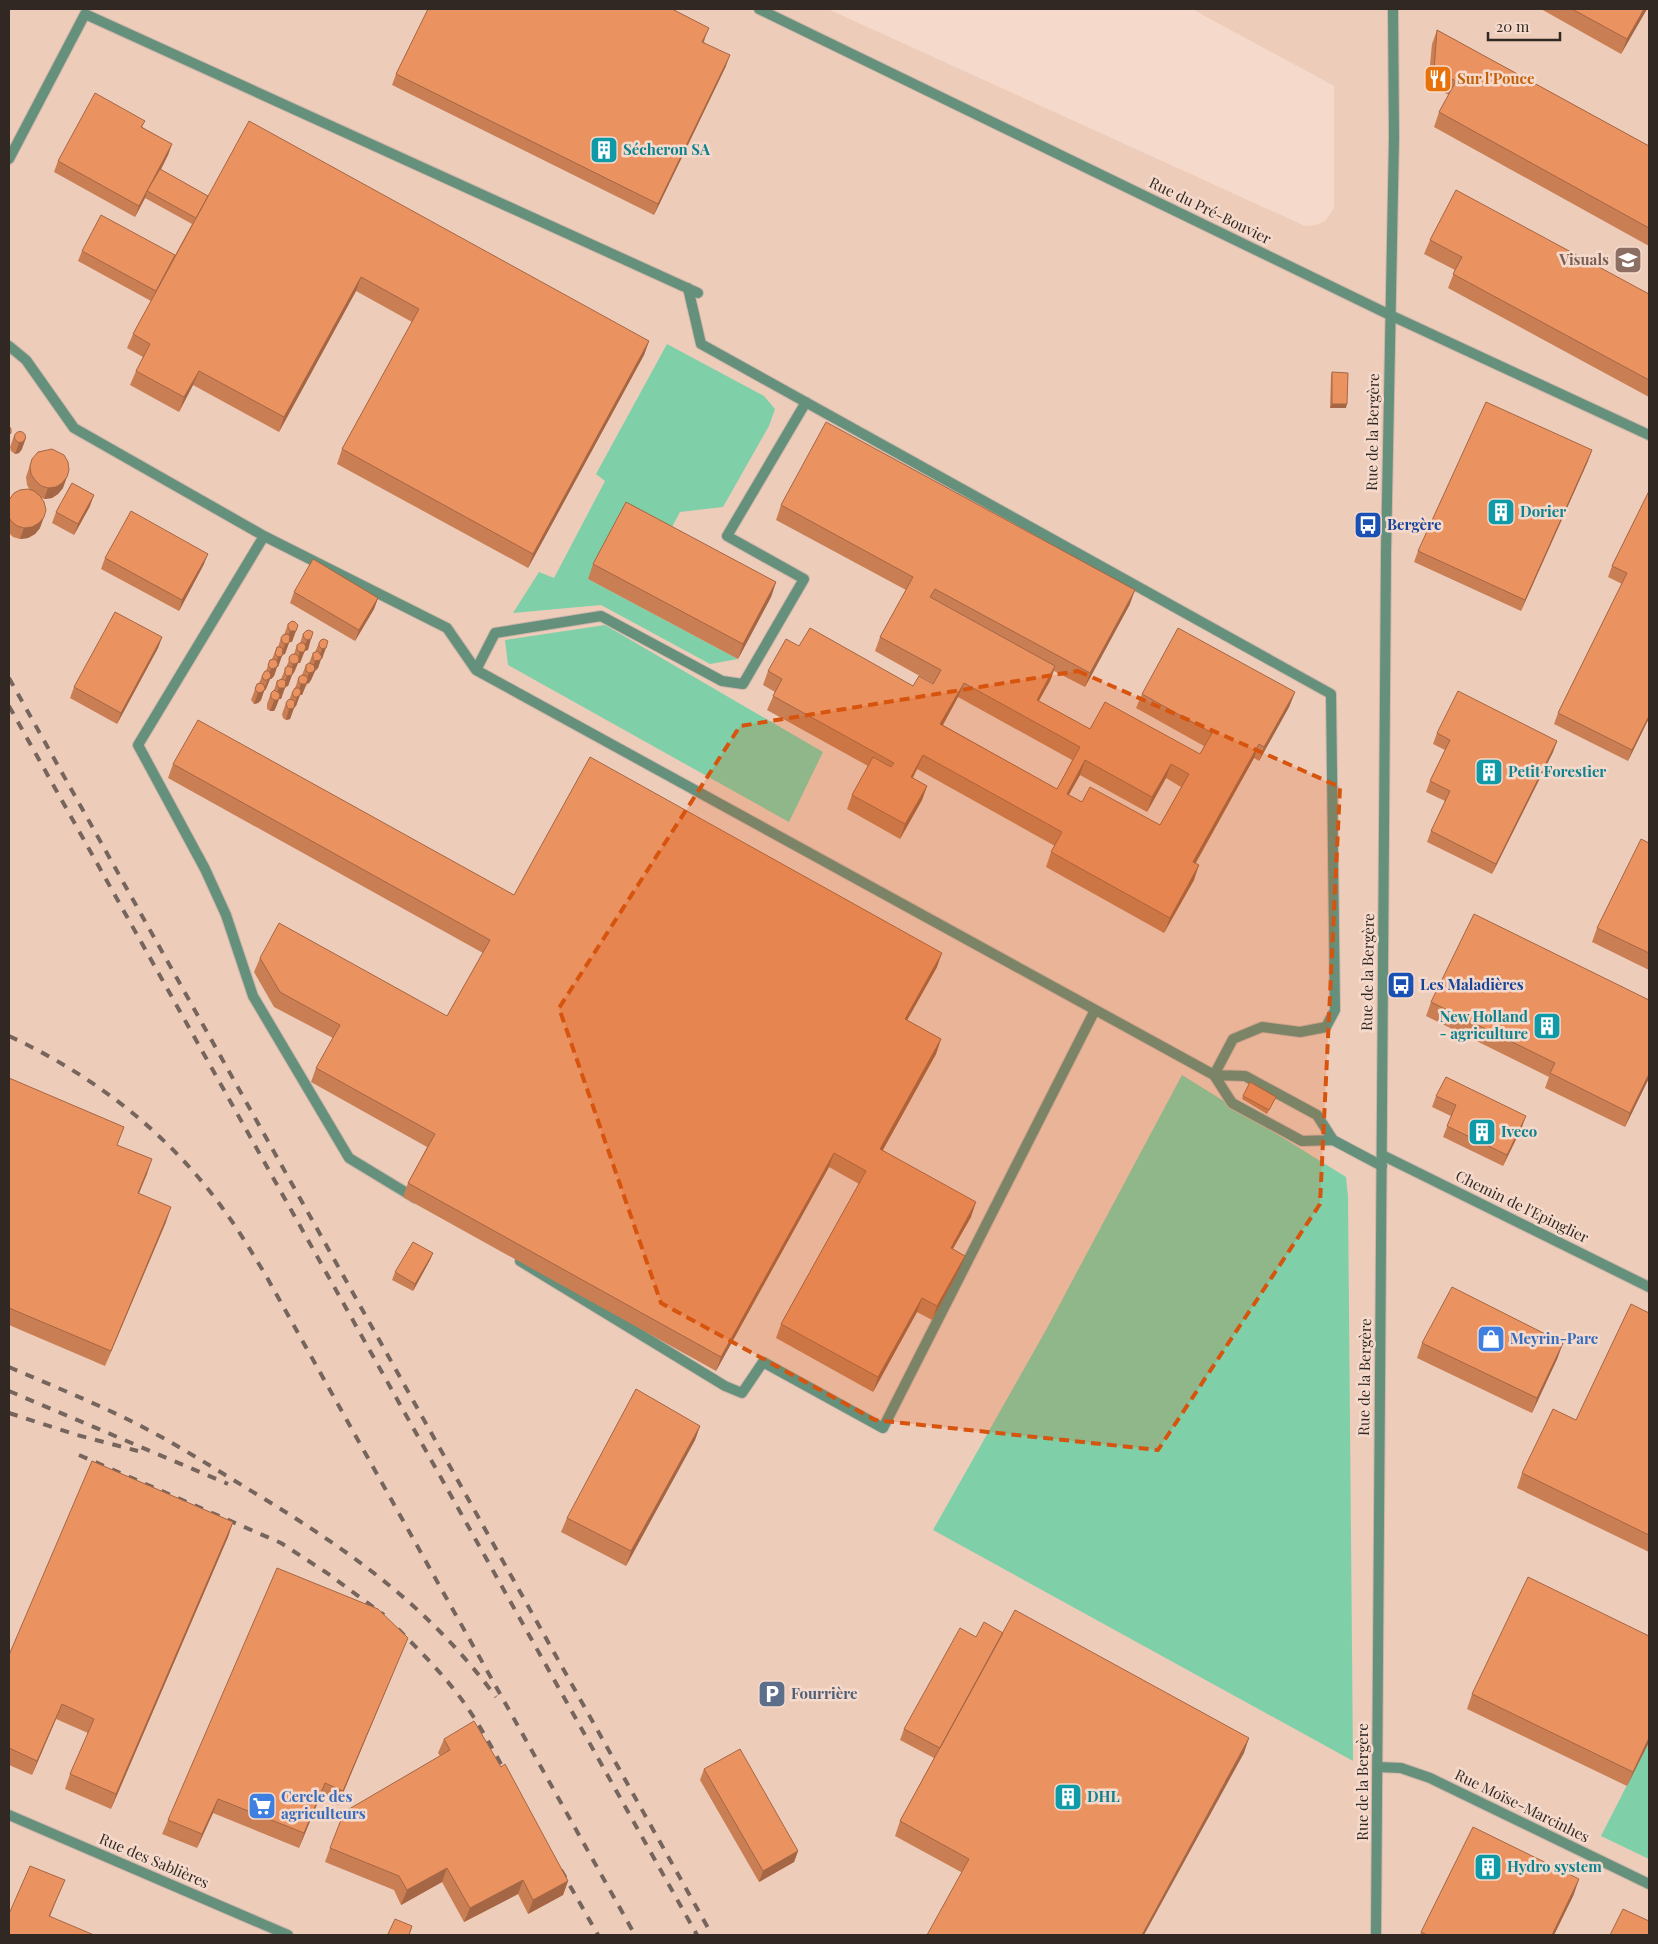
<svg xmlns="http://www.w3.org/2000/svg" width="1658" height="1944" viewBox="0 0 1658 1944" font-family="'Playfair Display',serif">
<rect width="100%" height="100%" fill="#f5dacc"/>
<!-- built -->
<path fill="#eeccba" d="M9 9H828L1305 226 1316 225 1325 221 1334 208V86L1192 9H1649V1935H9Z"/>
<!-- green -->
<path fill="#7fd0a9" d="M667 344 764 396 775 409 769 426 723 507 680 512 665 540 588 579 738 659 710 664 601 605 513 613 539 572 554 578 605 481 596 474Z
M605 625 823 752 789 822 508 665 505 640Z
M1182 1075 1346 1177 1348 1197 1353 1761 933 1530 1046 1330Z
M1649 1742V1859L1601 1836Z"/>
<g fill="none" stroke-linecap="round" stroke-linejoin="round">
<defs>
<path id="service" d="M9 159 85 14 698 293
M688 288 701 344 1331 694 1335 1010 1326 1027 1300 1032 1262 1027 1233 1039 1214 1075
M9 346 26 360 74 428 264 536 447 628 476 670 1214 1075 1245 1076 1317 1115 1333 1140 1382 1166
M264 536 138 745 205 869 226 915 253 996 349 1158 415 1198
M476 670 495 633 601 616 722 681 743 684 804 579 727 536 806 402
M1214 1075 1232 1103 1302 1141 1333 1140
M520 1261 725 1386 742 1393 763 1362 883 1428 1095 1010"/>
<path id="minor" d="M759 9 1390 315 1649 435
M1382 1155 1649 1287
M1378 1767 1401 1768 1430 1778 1649 1884
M9 1815 288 1935
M1376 1935 1386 553 1394 137 1393 9"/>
</defs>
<!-- service casing -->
<use href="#service" stroke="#ceb6aa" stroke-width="12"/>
<!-- minor casing -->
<use href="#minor" stroke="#ceb6aa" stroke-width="12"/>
<!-- service -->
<use href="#service" stroke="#64907c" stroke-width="10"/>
<!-- minor -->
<use href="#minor" stroke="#64907c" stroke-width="10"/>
<!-- rail -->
<path stroke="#75655d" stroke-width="4" stroke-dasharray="9 9" stroke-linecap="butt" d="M9 678 712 1935
M9 706 697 1935
M9 1036C95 1076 171 1135 226 1213 240 1232 252 1253 265 1274L635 1935
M9 1367C48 1384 88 1400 127 1419 172 1441 215 1469 258 1495 353 1553 428 1606 496 1697
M9 1391 228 1484
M9 1413 77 1435 138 1451
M79 1455 281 1543 327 1573 384 1615
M398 1629C425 1656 452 1683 473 1716 486 1736 497 1757 509 1779
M561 1870 598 1935"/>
</g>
<!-- wall -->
<path fill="#ca7e53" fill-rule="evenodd" d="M1541 9H1647L1621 54Z
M1437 30 1649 146V246L1434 127 1439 112 1449 95 1428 85 1432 44Z
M705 38 704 42 726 66 654 215 392 85 396 74Z
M145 121 142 127 172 144 168 155 161 170 208 196 649 341 644 355 528 568 337 464 342 449 412 322 356 291 279 432 193 385 179 412 130 385 136 371 143 357 127 348 133 334 151 301 78 261 82 251 175 255 192 224 145 198 135 217 54 172 58 161Z
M1430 240 1649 294V397L1448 288 1455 270 1424 254Z
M1332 372 1346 408H1330L1331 376Z
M17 433 22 449 19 453 15 454 11 451 10 447 14 436Z
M32 459 63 488 58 494 52 498 44 499 42 498 40 528 35 534 28 538 20 539 13 537 9 533V500L30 490 27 485 26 477Z
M1588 461 1521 611 1414 562 1418 551Z
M1649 491V718L1628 761 1554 724 1558 713 1622 584 1608 577 1612 566Z
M781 505 1130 604 1085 687 1054 671 1050 681 1039 701 1090 729 1200 754 1204 746 1136 708 1142 694 1295 692 1289 707 1259 761 1254 758 1196 863 1194 880 1164 933 1046 867 1051 852 1055 846 917 769 913 778 927 786 922 800 900 839 847 809 852 795 868 766 767 710 775 692 763 685 768 671 799 646 913 686 934 684 875 651 880 637 906 590 776 520ZM958 697 1072 760 1057 789 943 725ZM1080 775 1147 812 1166 778 1181 787 1160 825 1082 802 1069 795Z
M90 506 74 535 52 523 56 512Z
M105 558 204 564 179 611 101 569Z
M593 564 776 582 771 597 738 659 588 579Z
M294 592 378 598 374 609 355 641 290 603Z
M292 621V642H289L285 654 282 655 278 667H277L274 676 271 679H270L266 689 264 691 261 700 258 703 254 704 251 700 257 684 259 683 262 676 266 671 270 660 272 659 277 647H278L281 638 284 635 288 624Z
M309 630 308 650 305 651 300 663H298L295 671 293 674 292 675 288 686 285 687 281 699H279L276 707 274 711H270L267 709V704L271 693 274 690 277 681 281 679 290 658 294 654 297 645 300 643 303 634Z
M162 637 158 648 117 724 70 698 74 687Z
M324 639 322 659H321L318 668 315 671 311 680 309 683 307 684 302 695H300L296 706 294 708 290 719 286 720 283 718 282 714 286 703 289 700 292 693 295 688 299 677 302 675 306 665 309 663 313 653 315 652 319 643Z
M1437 733 1557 741 1553 752 1492 874 1427 842 1431 831 1445 801 1426 792 1430 781 1445 750 1433 744Z
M173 764 514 895 937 967 907 1020 941 1039 936 1054 883 1150 971 1217 953 1249 959 1270 932 1320 917 1312 873 1392 776 1338 781 1324 859 1184 829 1167 716 1371 403 1197 408 1183 427 1147 311 1082 316 1068 333 1038 274 1007 254 972 260 958 447 1016 483 953 168 778Z
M1649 843V970L1592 942 1597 928Z
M1431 1002 1649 1078 1625 1127 1545 1088 1549 1077 1426 1016Z
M9 1078 118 1145 147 1174 138 1193 166 1222 105 1366 9 1325Z
M1243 1096 1276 1097 1267 1114 1242 1099Z
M1436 1096 1522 1127 1503 1166 1443 1137 1451 1116 1432 1107Z
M433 1253 430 1260 413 1291 392 1280 395 1272Z
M1649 1313V1552L1517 1488 1522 1473 1576 1420Z
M1422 1343 1558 1357 1532 1413 1417 1358Z
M700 1426 695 1440 626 1566 561 1532 567 1518Z
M233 1522 228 1537 111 1809 65 1789 70 1774 88 1733 56 1719 32 1775 9 1765V1655Z
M1003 1633 1244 1753 961 1872 895 1836 900 1821 934 1758 900 1740 904 1729 976 1637Z
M1649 1636V1742L1627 1786 1467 1709 1472 1694Z
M402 1652 338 1805 320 1797 299 1848 213 1813 197 1848 162 1834 168 1820Z
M444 1739 501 1767 568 1881 563 1895 528 1914 518 1894 464 1922 442 1882 401 1905 394 1890 325 1862 330 1848 440 1756 438 1753Z
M704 1769 798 1851 794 1862 759 1882 700 1780Z
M1574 1894 1554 1935H1420L1421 1932Z"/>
<!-- shaded-wall -->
<path fill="#a46644" d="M1644 9H1647L1621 54 1627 39Z
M709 28 705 38 698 52 702 42Z
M730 55 726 66 654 215 658 204Z
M172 144 168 155 148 192 147 191 145 198 135 217 139 206Z
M361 277 356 291 279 432 284 417Z
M649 341 644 355 528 568 533 554Z
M199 371 193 385 179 412 184 397Z
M1332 404H1347L1346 408H1330Z
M26 438 22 449 19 453 15 454 19 443Z
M1592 450 1588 461 1521 611 1525 600Z
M67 477 63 488 58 494 52 498 44 499 48 488Z
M94 495 90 506 74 535 78 524Z
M44 517 40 528 35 534 28 538 20 539 24 528Z
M208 554 204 564 179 611 182 600Z
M776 582 771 597 738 659 743 644Z
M1135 590 1130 604 1085 687 1090 673Z
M378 598 374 609 355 641 359 630Z
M290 631H296L292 642H286Z
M162 637 158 648 117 724 121 713Z
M311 639 308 650 303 651 307 640Z
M289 643 285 654 281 655 285 644Z
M326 648 322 659H321L318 668 315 671 311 680 309 683 305 684 309 673 312 672 315 661 318 660 322 649Z
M300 652H304L300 663H298L293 674 289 675 293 664 296 663Z
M282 656 278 667H277L274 676 271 679H270L266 689 264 691 261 700 258 703 254 704 258 693 264 690 271 669 274 668 278 657Z
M1055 666 1050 681 1031 714 1037 700Z
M292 675 288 686 284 687 287 676Z
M964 683 958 697 935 739 940 724Z
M301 684H306L302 695H297Z
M279 688H285L281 699H279L276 707 274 711H270Z
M1295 692 1289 707 1259 761 1264 747Z
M300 695 296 706 293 708 297 697Z
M294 708 290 719 286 720 289 709Z
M1649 716V718L1628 761 1632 750Z
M1557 741 1553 752 1492 874 1496 864Z
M1259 744 1254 758 1188 876 1193 862Z
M923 755 917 769 905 791 911 777Z
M1085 760 1080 775 1061 808 1067 794Z
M1171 764 1166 778 1147 812 1152 797Z
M927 786 922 800 900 839 905 824Z
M1199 865 1194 880 1164 933 1170 918Z
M942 953 937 967 900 1033 905 1019Z
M941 1039 936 1054 875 1164 880 1149Z
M1649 1074V1078L1625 1127 1630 1113Z
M1526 1116 1522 1127 1503 1166 1507 1155Z
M834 1153 829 1167 716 1371 721 1357Z
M152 1159 147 1174 133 1208 138 1193Z
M976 1202 971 1217 945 1262 951 1248Z
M171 1207 166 1222 105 1366 111 1351Z
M433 1253 430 1260 413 1291 415 1284Z
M965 1256 959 1270 932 1320 937 1306Z
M922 1298 917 1312 873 1392 878 1377Z
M1563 1343 1558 1357 1532 1413 1537 1398Z
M700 1426 695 1440 626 1566 631 1551Z
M233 1522 228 1537 111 1809 116 1794Z
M408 1638 402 1652 338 1805 343 1791Z
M62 1704 56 1719 32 1775 37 1761Z
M1249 1738 1244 1753 1144 1935H1142Z
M1649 1738V1742L1627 1786 1633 1772Z
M325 1783 320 1797 299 1848 304 1833Z
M218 1799 213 1813 197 1848 202 1834Z
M798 1851 794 1862 759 1882 763 1871Z
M447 1868 442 1882 401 1905 407 1890Z
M1579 1879 1574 1894 1554 1935H1552Z
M65 1880 59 1894 44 1931 49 1916Z
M523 1880 518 1894 464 1922 470 1908Z
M568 1881 563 1895 528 1914 533 1900Z"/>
<!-- building -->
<path fill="#eb9261" stroke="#a46644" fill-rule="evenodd" d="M428 9H672L709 28 702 42 730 55 658 204 396 74Z
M1572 9H1644L1627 39Z
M1437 30 1649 146V228L1439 112 1456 81 1434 70Z
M95 93 145 121 141 127 172 144 139 206 58 161Z
M249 121 649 341 533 554 342 449 419 309 361 277 284 417 199 371 184 397 136 371 150 344 133 334Z
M160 169 208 196 196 218 147 191Z
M1456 190 1649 294V380L1453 274 1462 257 1430 240Z
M101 215 175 255 156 291 82 251Z
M1332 372 1348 373 1347 404H1332Z
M1486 402 1592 450 1525 600 1418 551Z
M826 422 1135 590 1090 673 935 589 930 597 1055 666 1037 700 1090 729 1105 702 1200 754 1212 733 1142 694 1178 628 1295 692 1264 747 1259 744 1193 862 1199 865 1170 918 1051 852 1062 832 923 755 911 777 927 786 905 824 852 795 873 757 891 767 894 763 773 696 782 679 768 671 786 639 799 646 810 628 913 686 919 676 933 684 941 670 880 637 913 577 781 505ZM964 683 1080 747 1057 789 940 724ZM1085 760 1152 797 1171 764 1189 774 1160 825 1090 787 1082 802 1067 794Z
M9 426 11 429V433L9 435Z
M14.5 437a5.5 5.5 0 1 1 11 0a5.5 5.5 0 1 1-11 0Z
M52 449 64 455 68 462 69 470 67 477 62 483 56 487 48 488 41 486 35 480 31 474 30 466 32 459 38 452Z
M72 483 94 495 78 524 56 512Z
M28 489 34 491 40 496 44 502 46 510 44 517 39 523 32 527 24 528 17 526 11 521 9 517V500L14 493 20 490Z
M1649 491V716L1632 750 1558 713 1627 573 1612 566Z
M626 502 776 582 743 644 593 564Z
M131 511 208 554 182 600 105 558Z
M313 559 378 598 359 630 294 592Z
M115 612 162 637 121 713 74 687Z
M292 621 295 622 298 625 296 631H290L288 627V624Z
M309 630 313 632 311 639 307 640 304 638 303 634 306 631Z
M287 634 290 636 289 643 285 644 282 642 281 638 283 635Z
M324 639 328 641 326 648 322 649 319 646V643L321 640Z
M300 643H304L306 647 304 652H300L297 650V645Z
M277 647H280L283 649 282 656 278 657 275 654Z
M318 651 322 657 320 660 315 661 313 659V653Z
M289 659a5 5 0 1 1 10 0a5 5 0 1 1-10 0Z
M274 659 277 661 278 665 275 668 271 669 268 665 270 660Z
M309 663 314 665 315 669 313 672 309 673 306 671V665Z
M288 666 293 668 292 675 287 676 285 674V668Z
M265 671H269L271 675 270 678 267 680H264L262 676Z
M302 675 306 676 308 679 306 684H301L298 681 299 677Z
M282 679 286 681 285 688H279L277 685V681Z
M261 683 264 685 265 689 262 692 258 693 255 689 257 684Z
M295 688H299L301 691 300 695 297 697H294L292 693Z
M274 690 279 693 280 696 278 700H274L271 698V693Z
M1458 691 1557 741 1496 864 1431 831 1450 791 1430 781 1450 740 1437 733Z
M291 699 295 701 294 708 289 709 287 707 286 703 288 700Z
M198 720 514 895 590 757 942 953 905 1019 941 1039 880 1149 976 1202 951 1248 965 1256 937 1306 922 1298 878 1377 781 1324 866 1171 834 1153 721 1357 408 1183 435 1134 316 1068 340 1025 280 992 260 958 279 923 447 1016 490 940 173 764Z
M1641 839 1649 843V953L1597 928Z
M1474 914 1649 1000V1074L1630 1113 1550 1073 1555 1063 1431 1002Z
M1446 1077 1526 1116 1507 1155 1447 1126 1456 1105 1436 1096Z
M9 1078 124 1127 117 1145 152 1159 138 1193 171 1207 111 1351 9 1308Z
M1250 1082 1276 1097 1269 1110 1243 1096Z
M413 1242 433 1253 415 1284 395 1272Z
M1452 1287 1563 1343 1537 1398 1422 1343Z
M1631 1304 1649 1313V1535L1522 1473 1553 1409 1576 1420Z
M636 1389 700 1426 631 1551 567 1518Z
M92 1461 233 1522 116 1794 70 1774 94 1719 62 1704 37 1761 9 1748V1655Z
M277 1568 378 1609 408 1638 343 1791 325 1783 304 1833 218 1799 202 1834 168 1820Z
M1528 1577 1649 1636V1738L1633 1772 1472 1694Z
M1015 1610 1249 1738 1142 1935H927L969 1859 900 1821Z
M984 1622 1003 1633 940 1748 904 1729 960 1628 976 1637Z
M474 1721 501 1767 505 1764 568 1881 533 1900 523 1880 470 1908 447 1868 407 1890 399 1876 330 1848 344 1812 450 1750 444 1739Z
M740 1749 798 1851 763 1871 704 1769Z
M1473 1827 1579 1879 1552 1935H1427L1421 1932Z
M30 1866 65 1880 49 1916 94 1935H9V1914Z
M1623 1909 1649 1921V1935H1610Z
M395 1919 412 1926 409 1935H392L388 1934Z"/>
<!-- marked area -->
<path fill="#d6540e" fill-opacity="0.2" stroke="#d6540e" stroke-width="4" stroke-dasharray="10 6" stroke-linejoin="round" d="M1078 671 1340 787 1320 1204 1158 1450 875 1420 661 1303 559 1008 740 726Z"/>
<!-- icons -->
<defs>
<symbol id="restaurant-square" viewBox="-11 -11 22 22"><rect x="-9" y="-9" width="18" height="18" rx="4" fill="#e8710a" stroke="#f5dacc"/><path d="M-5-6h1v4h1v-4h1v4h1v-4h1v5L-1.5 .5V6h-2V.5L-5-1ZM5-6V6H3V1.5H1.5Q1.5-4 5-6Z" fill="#fff"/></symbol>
<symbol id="building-square" viewBox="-11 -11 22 22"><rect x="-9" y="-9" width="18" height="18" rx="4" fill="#0f9aa8" stroke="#f5dacc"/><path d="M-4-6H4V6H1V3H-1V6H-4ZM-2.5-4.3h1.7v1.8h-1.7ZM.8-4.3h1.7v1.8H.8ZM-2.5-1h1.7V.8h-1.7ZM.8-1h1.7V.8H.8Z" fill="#fff"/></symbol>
<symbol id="school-square" viewBox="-11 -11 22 22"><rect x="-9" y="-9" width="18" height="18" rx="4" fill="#8d6e63" stroke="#f5dacc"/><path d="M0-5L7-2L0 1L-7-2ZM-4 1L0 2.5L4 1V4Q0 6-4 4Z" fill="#fff"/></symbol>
<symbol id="bus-square" viewBox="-11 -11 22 22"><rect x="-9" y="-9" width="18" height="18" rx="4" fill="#1a4fb4" stroke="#f5dacc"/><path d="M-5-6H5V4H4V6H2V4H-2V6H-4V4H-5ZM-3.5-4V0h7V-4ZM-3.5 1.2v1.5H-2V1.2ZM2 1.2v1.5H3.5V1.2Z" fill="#fff"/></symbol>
<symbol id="shop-square" viewBox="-11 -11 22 22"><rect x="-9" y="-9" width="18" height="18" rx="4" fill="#3f7fe0" stroke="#f5dacc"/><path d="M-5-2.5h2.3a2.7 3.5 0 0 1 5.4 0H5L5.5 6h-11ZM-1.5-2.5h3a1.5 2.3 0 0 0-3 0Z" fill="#fff"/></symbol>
<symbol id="parking-square" viewBox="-11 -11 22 22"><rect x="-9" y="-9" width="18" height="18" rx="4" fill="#5c6f8a" stroke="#f5dacc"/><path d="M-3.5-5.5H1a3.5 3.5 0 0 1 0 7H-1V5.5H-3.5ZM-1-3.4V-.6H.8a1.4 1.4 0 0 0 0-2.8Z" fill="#fff"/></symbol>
<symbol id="supermarket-square" viewBox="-11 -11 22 22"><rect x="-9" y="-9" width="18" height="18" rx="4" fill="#3f7fe0" stroke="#f5dacc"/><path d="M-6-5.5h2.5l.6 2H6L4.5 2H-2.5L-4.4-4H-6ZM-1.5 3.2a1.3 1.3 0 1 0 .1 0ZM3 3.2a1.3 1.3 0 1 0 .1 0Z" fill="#fff"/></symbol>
</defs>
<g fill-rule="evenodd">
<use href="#restaurant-square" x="1422" y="63" width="32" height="32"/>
<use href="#building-square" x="588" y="134" width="32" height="32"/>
<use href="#school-square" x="1612" y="244" width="32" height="32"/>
<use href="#building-square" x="1485" y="496" width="32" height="32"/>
<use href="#bus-square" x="1352" y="509" width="32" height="32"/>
<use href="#building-square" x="1473" y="756" width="32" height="32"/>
<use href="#bus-square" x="1385" y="969" width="32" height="32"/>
<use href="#building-square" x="1531" y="1010" width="32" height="32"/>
<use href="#building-square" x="1466" y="1116" width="32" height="32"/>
<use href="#shop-square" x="1475" y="1323" width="32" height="32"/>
<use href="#parking-square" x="756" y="1678" width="32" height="32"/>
<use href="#building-square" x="1052" y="1781" width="32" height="32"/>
<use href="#supermarket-square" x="246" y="1790" width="32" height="32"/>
<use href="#building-square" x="1472" y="1851" width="32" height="32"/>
</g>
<g text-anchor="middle" stroke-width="5" stroke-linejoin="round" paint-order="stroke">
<!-- food labels -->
<g font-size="15" font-weight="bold" fill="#c56008" stroke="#f5dacc" text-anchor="start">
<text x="1457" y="84">Sur l'Pouce</text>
</g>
<!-- culture labels -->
<g font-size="15" font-weight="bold" fill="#0d838f" stroke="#f5dacc" text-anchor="start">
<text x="623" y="155">Sécheron SA</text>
<text x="1520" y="517">Dorier</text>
<text x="1508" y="777">Petit Forestier</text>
<text x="1528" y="1022" text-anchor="end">New Holland<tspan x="1528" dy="17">- agriculture</tspan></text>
<text x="1501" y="1137">Iveco</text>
<text x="1087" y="1802">DHL</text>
<text x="1507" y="1872">Hydro system</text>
</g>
<!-- street labels -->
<g font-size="15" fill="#322823" stroke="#f5dacc">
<text transform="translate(1210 211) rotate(26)" y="5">Rue du Pré-Bouvier</text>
<text transform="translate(1373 432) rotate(-89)" y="5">Rue de la Bergère</text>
<text transform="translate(1368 972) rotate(-89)" y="5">Rue de la Bergère</text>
<text transform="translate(1522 1207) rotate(26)" y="5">Chemin de l'Epinglier</text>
<text transform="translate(1365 1377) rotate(-89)" y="5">Rue de la Bergère</text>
<text transform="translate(1363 1782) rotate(-90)" y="5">Rue de la Bergère</text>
<text transform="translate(1522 1806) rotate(26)" y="5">Rue Moïse-Marcinhes</text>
<text transform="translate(154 1861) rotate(23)" y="5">Rue des Sablières</text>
</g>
<!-- education labels -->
<g font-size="15" font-weight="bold" fill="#785e54" stroke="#f5dacc" text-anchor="end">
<text x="1609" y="265">Visuals</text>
</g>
<!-- transit labels -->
<g font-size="15" font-weight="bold" fill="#164399" stroke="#f5dacc" text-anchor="start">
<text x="1387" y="530">Bergère</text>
<text x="1420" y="990">Les Maladières</text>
</g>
<!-- shop labels -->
<g font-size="15" font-weight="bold" fill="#366cbe" stroke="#f5dacc" text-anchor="start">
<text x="1510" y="1344">Meyrin-Parc</text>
<text x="281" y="1802">Cercle des<tspan x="281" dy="17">agriculteurs</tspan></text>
</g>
<!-- service labels -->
<g font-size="15" font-weight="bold" fill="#4e5e75" stroke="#f5dacc" text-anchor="start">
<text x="791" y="1699">Fourrière</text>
</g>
</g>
<!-- border -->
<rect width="1658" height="1944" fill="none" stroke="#322823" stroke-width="20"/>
<!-- scale -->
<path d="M1488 32v8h72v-8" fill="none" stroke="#322823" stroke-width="2.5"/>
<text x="1496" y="32" font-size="15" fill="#322823" stroke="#f5dacc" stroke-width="4" paint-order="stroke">20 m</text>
</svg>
